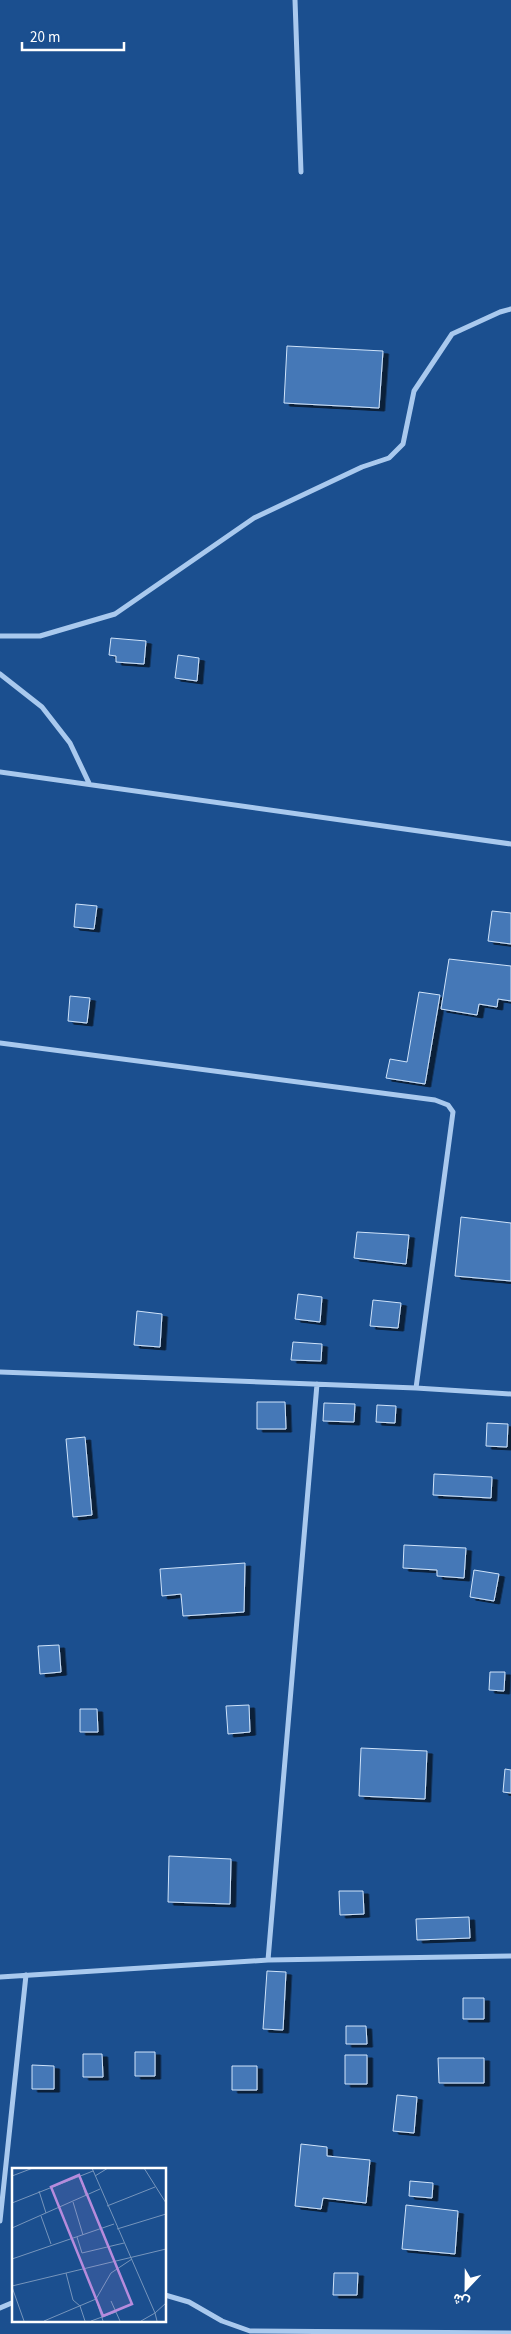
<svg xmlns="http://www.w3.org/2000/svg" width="511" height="2334" viewBox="0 0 511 2334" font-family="'Source Sans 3',Vazirmatn,sans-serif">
<defs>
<filter id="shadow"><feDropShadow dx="5.5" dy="3" stdDeviation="0" flood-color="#0009"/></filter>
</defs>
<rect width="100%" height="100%" fill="#1b4f8f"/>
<!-- building -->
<path fill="#4478b7" stroke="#cfe3fa" filter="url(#shadow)" d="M287 346 383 351 379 408 284 403Z
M111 638 146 641 144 664 116 662V656L109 655Z
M178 655 199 658 197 681 175 678Z
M76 904 97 906 94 929 74 927Z
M492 911 511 913V944L488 941Z
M449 959 511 966V1001L498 999 497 1007 479 1004 477 1015 441 1009Z
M419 992 440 995 425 1084 386 1078 390 1059 407 1062Z
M70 996 90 998 87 1023 68 1021Z
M461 1217 511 1223V1281L455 1276Z
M357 1232 409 1235 406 1264 354 1258Z
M298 1294 322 1297 320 1322 295 1319Z
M373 1300 401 1303 398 1328 370 1326Z
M137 1311 162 1314 160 1347 134 1345Z
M293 1342 322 1344 321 1361 291 1360Z
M257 1402H285L286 1429H257Z
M324 1403 355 1404 354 1422 323 1421Z
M377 1405 396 1406 395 1423 376 1422Z
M487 1423 508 1424 507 1447 486 1446Z
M85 1437 92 1515 73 1517 66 1439Z
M434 1474 492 1477 491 1498 433 1495Z
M404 1545 466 1548 464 1578 437 1576V1570L403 1568Z
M245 1563 244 1612 183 1616 181 1594 162 1596 160 1569Z
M474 1570 499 1574 494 1601 470 1597Z
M59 1645 61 1672 40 1674 38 1646Z
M490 1672H505L504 1691 489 1690Z
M249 1705 250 1732 228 1734 226 1706Z
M80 1709H97L98 1732H80Z
M361 1748 427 1751 425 1799 359 1796Z
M505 1769 511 1770V1793L503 1792Z
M169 1856 231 1859 230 1904 168 1902Z
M339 1891H363L364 1914 340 1915Z
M469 1917 470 1938 417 1940 416 1919Z
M267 1971 286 1972 283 2030 263 2029Z
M463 1998H484V2019H463Z
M346 2026H366L367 2044H346Z
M135 2052H155V2076H135Z
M83 2054H102L103 2077H83Z
M345 2055H367V2084H345Z
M438 2058H484V2083H439Z
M32 2065 54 2066V2089H32Z
M232 2066H257V2090H232Z
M397 2095 417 2097 414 2133 393 2131Z
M301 2144 327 2147V2156L370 2160 366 2203 323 2198 321 2209 295 2206Z
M410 2181 433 2183 432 2198 409 2196Z
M406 2205 458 2211 455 2254 402 2249Z
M334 2273H358L357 2295H333Z"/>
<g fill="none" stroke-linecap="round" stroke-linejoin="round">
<!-- minor -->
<path stroke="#a9c9ee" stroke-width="5" d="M295 0 301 172
M0 636H40L115 614 254 518 362 467 389 458 403 444 414 391 452 334 500 312 511 309
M0 674 42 707 70 743 89 783
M0 772 511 844
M0 1043 435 1100 448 1105 453 1112 416 1388
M0 1372 416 1388 511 1394
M268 1960 317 1384
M0 1977 268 1960 511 1956
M0 2221 26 1975
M165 2295 189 2302 222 2321 250 2331 511 2333
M0 2308 14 2302"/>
</g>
<!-- overview -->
<g transform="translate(12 2168)">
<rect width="154" height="154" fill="#1b4f8f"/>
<path fill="none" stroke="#7695bc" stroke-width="1" d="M80 0 143 145 129 153M132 0 154 35M0 8 21 0M68 8 74 28M83 8 96 0M27 23 34 45M61 34 71 67M0 35 81 3M95 38 143 19M29 48 39 76M0 60 88 21M105 61 154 46M65 69 70 85 112 75M0 91 102 56M54 105 61 132 68 138 73 153M0 118 154 81M0 119 12 153M84 131 91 153M99 133 108 153M32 153 84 131 99 105 120 91M79 153 104 144M145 153 143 145 154 135"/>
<path fill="#b68bdc" fill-opacity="0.15" stroke="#b68bdc" stroke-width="2.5" d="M67 7 120 136 91 148 39 19Z"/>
<rect width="154" height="154" fill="none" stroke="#fff" stroke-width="2.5"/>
</g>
<!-- north arrow -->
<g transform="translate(466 2289) rotate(202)" stroke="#1b4f8f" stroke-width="4" paint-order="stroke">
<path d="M0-4L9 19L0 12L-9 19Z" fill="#ffffff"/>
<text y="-8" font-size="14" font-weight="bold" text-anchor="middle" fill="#ffffff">ش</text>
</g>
<!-- scale -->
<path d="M22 42v8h102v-8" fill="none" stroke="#ffffff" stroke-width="2.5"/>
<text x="30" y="42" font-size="15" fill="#ffffff" stroke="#1b4f8f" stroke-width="4" paint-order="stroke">20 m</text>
</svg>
